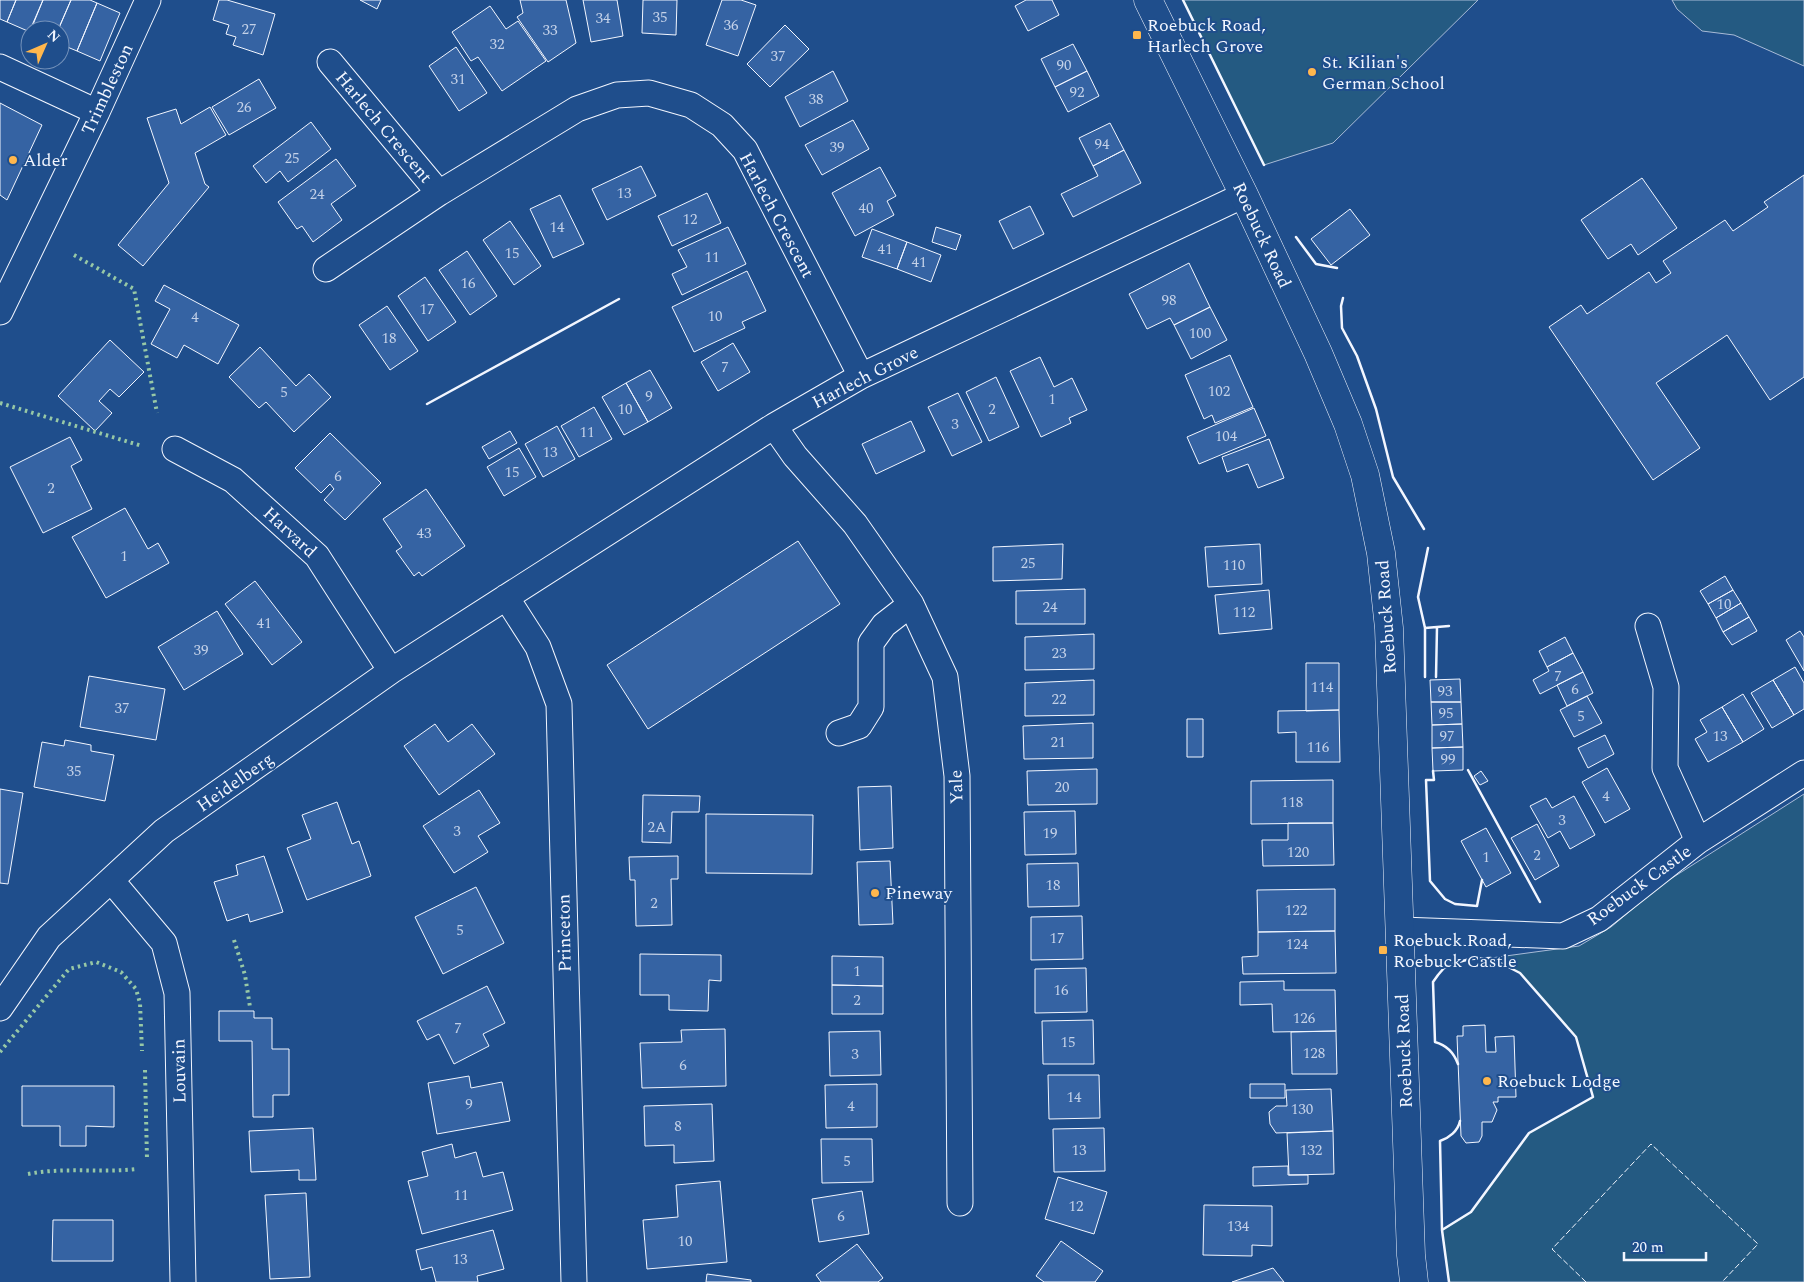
<svg xmlns="http://www.w3.org/2000/svg" width="1804" height="1282" viewBox="0 0 1804 1282" font-family="Spectral,serif">
<rect width="100%" height="100%" fill="#1f4e8c"/>
<!-- green -->
<path fill="#245a82" stroke="#a8bbd7" d="M1183 0H1478L1333 143 1264 165Z
M1672 0H1804V66L1734 35 1702 31 1677 9Z
M1804 794V1282H1449L1442 1230 1471 1212 1529 1133 1593 1097 1576 1037 1520 973 1491 958 1579 946 1611 927 1661 885Z"/>
<!-- building -->
<path fill="#3563a3" stroke="#f2f6ff" d="M0 0H16L7 22 0 19Z
M16 0H43L30 32 7 22Z
M43 0H71L58 30H30Z
M71 0H90L97 3 77 51 60 44V30H58Z
M219 0H227L275 14 263 55 233 45 236 37 226 34 229 25 213 20Z
M360 0H381L377 9Z
M520 0H566L576 43 548 62 517 17 523 13Z
M583 0H617L623 36 591 42Z
M643 0H677L676 35 642 33Z
M722 0H741L756 5 738 56 706 45Z
M1026 0H1052L1059 15 1028 31 1015 6Z
M97 3 120 13 100 61 77 51Z
M490 6 506 29 518 21 546 61 502 91 478 57 471 61 452 32Z
M785 25 809 49 770 87 747 64Z
M1073 44 1087 71 1055 87 1041 59Z
M456 47 487 93 459 111 429 66Z
M833 71 848 101 800 127 785 97Z
M1087 71 1099 96 1068 112 1055 87Z
M259 79 276 108 229 135 212 107Z
M0 103 42 125 7 200 0 195Z
M210 107 226 135 195 153 205 184 209 187 143 266 118 245 169 183 147 118 176 109 181 124Z
M853 120 869 149 822 175 805 145Z
M311 122 331 149 288 182 280 171 266 183 253 166Z
M1110 123 1124 150 1093 166 1079 138Z
M1124 150 1141 183 1073 217 1061 194 1098 176 1093 166Z
M336 159 356 186 331 204 342 220 313 242 302 226 297 229 278 202Z
M641 166 656 196 607 220 592 189Z
M880 167 896 196 887 201 894 215 855 236 832 193Z
M1804 175V377L1770 400 1727 335 1656 383 1700 448 1653 480 1549 327 1581 305 1587 314 1649 272 1656 283 1671 273 1663 261 1725 220 1733 231 1768 207 1764 202Z
M1642 178 1677 228 1638 255 1631 244 1608 259 1581 220Z
M707 193 721 223 672 246 658 216Z
M560 195 584 244 553 258 530 209Z
M1030 206 1044 234 1013 249 999 221Z
M1350 209 1370 235 1331 265 1311 239Z
M510 221 541 266 514 285 483 240Z
M728 227 746 264 682 295 672 274 687 267 678 250Z
M936 227 961 235 956 250 932 242Z
M872 229 907 242 897 269 862 257Z
M907 242 941 255 931 282 897 269Z
M467 251 497 296 470 315 439 270Z
M1189 263 1210 307 1174 325 1170 318 1147 329 1129 294Z
M747 271 766 311 742 322 745 328 694 352 672 307Z
M425 277 456 322 428 341 398 296Z
M164 285 239 325 218 364 184 345 177 358 151 344 170 309 155 301Z
M387 306 418 351 390 370 359 325Z
M1210 307 1227 340 1191 359 1174 325Z
M110 340 144 372 119 397 110 389 99 401 112 413 95 431 58 396Z
M733 343 750 372 718 391 701 362Z
M260 347 296 386 309 374 331 397 294 432 266 402 259 408 229 377Z
M1230 355 1253 407 1215 423 1212 415 1204 419 1185 375Z
M1040 357 1054 387 1072 378 1087 410 1069 418 1071 423 1041 437 1010 371Z
M650 370 672 408 648 422 626 383Z
M996 377 1019 427 989 441 966 392Z
M626 383 648 422 624 435 602 397Z
M958 393 982 442 952 456 928 407Z
M594 407 612 439 579 457 561 426Z
M1254 408 1266 436 1199 464 1187 437Z
M911 421 925 451 876 474 862 444Z
M557 426 575 459 543 477 525 444Z
M510 431 517 443 489 459 482 447Z
M330 433 381 483 345 520 324 500 334 489 330 484 321 493 295 468Z
M70 437 82 460 71 466 92 509 43 533 10 467Z
M1269 439 1284 478 1258 488 1248 464 1227 472 1222 457Z
M519 448 536 477 504 496 487 467Z
M426 489 465 546 422 576 419 572 414 576 396 551 402 547 383 519Z
M125 508 148 549 158 543 169 563 106 598 72 537Z
M798 541 840 604 648 729 607 665Z
M1063 544 1062 579 993 581V547Z
M1260 544 1262 584 1208 587 1205 547Z
M1725 576 1733 590 1708 604 1700 591Z
M255 581 302 642 272 665 225 604Z
M1085 589V624H1016V591Z
M1269 590 1272 629 1219 634 1215 595Z
M1733 590 1741 603 1716 618 1708 604Z
M1741 603 1749 617 1723 632 1716 618Z
M217 611 243 654 184 690 158 647Z
M1749 617 1757 631 1732 645 1723 632Z
M1800 631 1804 637V671L1786 640Z
M1094 634V669L1025 670V637Z
M1565 637 1573 653 1547 667 1539 651Z
M1573 653 1583 672 1540 694 1533 680 1549 671 1547 667Z
M1306 663H1339V710L1306 711Z
M1795 667 1804 683V709L1794 715 1773 680Z
M1583 672 1593 693 1567 706 1557 685Z
M89 676 165 689 156 740 80 727Z
M1460 679 1461 702H1431L1430 680Z
M1094 680V715L1025 716V683Z
M1773 680 1794 715 1772 728 1751 693Z
M1743 694 1764 729 1743 742 1722 707Z
M1587 696 1602 723 1574 737 1560 710Z
M1431 702H1461L1462 724 1432 725Z
M1722 707 1743 742 1708 762 1695 739 1707 732 1700 720Z
M1339 710 1340 762H1296V732L1278 733V711Z
M1187 719H1203V757H1187Z
M1093 723V758L1024 759 1023 726Z
M435 724 448 742 472 724 495 754 439 795 404 746Z
M1462 724 1463 747 1432 748V725Z
M1605 735 1614 754 1588 768 1578 748Z
M65 740 91 745V751L114 755 105 801 34 787 42 742 64 746Z
M1463 747V770L1433 771 1432 748Z
M1607 768 1630 809 1605 823 1582 782Z
M1097 769V804L1028 805 1027 771Z
M1481 771 1488 781 1480 785 1474 776Z
M1333 780V823L1251 824V781Z
M891 786 893 848 860 850 858 787Z
M0 789 23 793 8 884 0 883Z
M479 790 500 823 478 836 488 852 454 873 423 826Z
M643 795 700 796 699 812H672L671 843 642 842Z
M1574 796 1595 835 1570 849 1560 831 1548 838 1530 806 1546 798 1552 808Z
M337 802 352 844 359 841 371 876 307 900 287 848 311 839 302 815Z
M1075 811 1076 854 1025 855 1024 812Z
M706 814 813 815 812 874 706 873Z
M1288 823H1333L1334 865 1263 866 1262 840H1288Z
M1537 824 1559 866 1535 880 1511 838Z
M1486 828 1511 873 1486 887 1461 841Z
M264 856 283 912 250 922 248 914 227 921 214 882 238 875 236 865Z
M678 856V879H671L672 925 636 926 635 880H630L629 857Z
M890 861 893 924 859 925 857 862Z
M1078 863 1079 906 1028 907 1027 864Z
M476 887 504 943 443 974 415 917Z
M1335 889V931L1258 932 1257 890Z
M1082 916 1083 959 1031 960V917Z
M1335 931 1336 973 1243 974 1242 957 1258 956V932Z
M640 954 721 955V981L709 980 708 1011 669 1010V995H640Z
M832 956 883 957V986L832 985Z
M1086 968 1087 1012 1035 1013V969Z
M1284 981V990H1335L1336 1031 1273 1032 1272 1004 1240 1005V982Z
M832 985 883 986V1014H832Z
M487 986 505 1023 483 1034 489 1046 454 1064 439 1034 427 1040 417 1021Z
M219 1011H254V1018H272V1049H289V1095H273V1117H253L252 1041H219Z
M1093 1020 1094 1064H1043L1042 1021Z
M1485 1025 1486 1052H1496L1495 1037 1514 1036 1516 1097H1498V1102H1493L1497 1110 1492 1122H1482V1136L1479 1142 1466 1143 1461 1136 1457 1036H1463V1026Z
M725 1029 726 1086 642 1088 640 1043 682 1042 681 1030Z
M880 1031 881 1075 830 1076 829 1032Z
M1336 1031 1337 1074H1292L1291 1032Z
M1048 1075H1099L1100 1118 1049 1119Z
M469 1076 471 1088 502 1082 510 1121 437 1134 428 1083Z
M877 1084V1127L826 1128 825 1085Z
M1250 1084H1285V1098H1250Z
M22 1086H114V1127L86 1126V1146H60V1126H22Z
M1331 1089 1333 1131 1276 1133 1270 1124 1269 1112 1276 1106H1287L1286 1090Z
M712 1104 714 1161 674 1163V1145L645 1146 644 1106Z
M313 1128 316 1180H299V1170L251 1172 249 1131Z
M1104 1128 1105 1171 1054 1172 1053 1129Z
M1333 1131 1334 1174 1289 1175 1287 1133Z
M821 1139H872L873 1182 822 1183Z
M452 1144 455 1158 476 1152 483 1177 503 1172 513 1210 422 1234 408 1181 428 1176 422 1152Z
M1288 1166V1175H1308V1184L1253 1186V1167Z
M1058 1177 1107 1192 1094 1234 1045 1219Z
M720 1181 727 1262 647 1269 643 1220 678 1217 676 1185Z
M862 1191 869 1234 819 1242 812 1199Z
M306 1193 310 1277 270 1279 265 1195Z
M1204 1205 1272 1206V1246L1252 1245V1256L1203 1255Z
M53 1220H113V1261H52Z
M493 1230 504 1269 477 1276 478 1282H436L432 1267 421 1270 416 1250Z
M1061 1241 1103 1271 1095 1282H1044L1036 1276Z
M857 1244 883 1278 878 1282H821L816 1275Z
M1273 1268 1284 1282H1232Z
M707 1274 751 1280V1282H706Z"/>
<g fill="none" stroke-linecap="round" stroke-linejoin="round">
<defs>
<path id="minor" d="M330 62 439 193
M0 67 97 112
M326 269 439 193 577 109 617 95 649 93 691 105 722 125 745 150 861 376
M0 312 97 112 148 0
M774 426 795 456 855 524 911 604 945 677 957 776 960 1203
M175 449 233 480 317 556 391 671
M506 597 538 647 559 704 574 1282
M1648 626 1666 687 1665 768 1698 841
M839 733 859 726 871 707V643L884 625 911 604
M111 880 164 943 177 993 183 1282
M1401 930 1563 936 1599 919 1698 841 1804 773
M0 1008 49 937 164 831 391 671 774 426 861 376 1244 195"/>
<path id="tertiary" d="M1148 0 1244 195 1318 353 1348 424 1365 475 1381 553 1389 628 1411 1255 1414 1282"/>
</defs>
<!-- minor casing -->
<use href="#minor" stroke="#f2f6ff" stroke-width="27"/>
<!-- tertiary casing -->
<use href="#tertiary" stroke="#f2f6ff" stroke-width="29"/>
<!-- minor -->
<use href="#minor" stroke="#1f4e8c" stroke-width="25"/>
<!-- tertiary -->
<use href="#tertiary" stroke="#1f4e8c" stroke-width="28"/>
<!-- hedge -->
<path stroke="#97c8a6" stroke-width="4" stroke-dasharray="2.5 4" stroke-linecap="butt" d="M74 255 134 289 157 413
M0 403 142 446
M234 940 245 975 250 1007
M0 1052 69 969 96 962 121 972 136 989 140 1003 142 1051
M145 1070 147 1159
M28 1174C64 1167 101 1173 137 1169"/>
<!-- fence -->
<path stroke="#f2f6ff" stroke-width="1" stroke-dasharray="6 2.5" stroke-linecap="butt" d="M1586 1282 1552 1249 1651 1144 1758 1244 1722 1282"/>
<!-- wall -->
<path stroke="#f2f6ff" stroke-width="2.5" d="M1183 0 1264 165
M1296 237 1316 264 1337 268
M1343 298 1341 306 1342 328 1357 356 1376 409 1393 477 1424 529
M427 404 619 299
M1425 628 1449 626
M1425 677V628L1418 597 1428 548
M1436 677 1437 627
M1468 770 1540 902
M1433 771 1434 780H1426L1430 881 1445 899 1455 904 1477 906 1482 880
M1442 1230 1471 1212 1529 1133 1593 1097 1576 1037 1520 973 1491 958 1470 959 1455 963 1444 968 1438 975 1433 982 1435 1042C1446 1045 1454 1053 1458 1064
M1449 1282 1442 1230 1440 1141C1449 1138 1458 1131 1460 1121"/>
</g>
<!-- markers -->
<g fill="#ffb74d" stroke="#1f4e8c" stroke-width="2">
<rect x="1132" y="30" width="10" height="10" rx="2.5"/>
<circle cx="1312" cy="72" r="5"/>
<circle cx="13" cy="160" r="5"/>
<circle cx="875" cy="893" r="5"/>
<rect x="1378" y="945" width="10" height="10" rx="2.5"/>
<circle cx="1487" cy="1081" r="5"/>
</g>
<g text-anchor="middle" stroke-width="4" stroke-linejoin="round" paint-order="stroke">
<!-- number labels -->
<g font-size="15" fill="#c3d1e8">
<text x="660" y="22">35</text>
<text x="603" y="23">34</text>
<text x="731" y="30">36</text>
<text x="249" y="34">27</text>
<text x="550" y="35">33</text>
<text x="497" y="49">32</text>
<text x="778" y="61">37</text>
<text x="1064" y="70">90</text>
<text x="458" y="84">31</text>
<text x="1077" y="97">92</text>
<text x="816" y="104">38</text>
<text x="244" y="112">26</text>
<text x="1102" y="149">94</text>
<text x="837" y="152">39</text>
<text x="292" y="163">25</text>
<text x="624" y="198">13</text>
<text x="317" y="199">24</text>
<text x="866" y="213">40</text>
<text x="690" y="224">12</text>
<text x="557" y="232">14</text>
<text x="885" y="254">41</text>
<text x="512" y="258">15</text>
<text x="712" y="262">11</text>
<text x="919" y="267">41</text>
<text x="468" y="288">16</text>
<text x="1169" y="305">98</text>
<text x="427" y="314">17</text>
<text x="715" y="321">10</text>
<text x="195" y="322">4</text>
<text x="1200" y="338">100</text>
<text x="389" y="343">18</text>
<text x="725" y="372">7</text>
<text x="1219" y="396">102</text>
<text x="284" y="397">5</text>
<text x="649" y="401">9</text>
<text x="1052" y="404">1</text>
<text x="625" y="414">10</text>
<text x="992" y="414">2</text>
<text x="955" y="429">3</text>
<text x="587" y="437">11</text>
<text x="1226" y="441">104</text>
<text x="550" y="457">13</text>
<text x="512" y="477">15</text>
<text x="338" y="481">6</text>
<text x="51" y="493">2</text>
<text x="424" y="538">43</text>
<text x="124" y="561">1</text>
<text x="1028" y="568">25</text>
<text x="1234" y="570">110</text>
<text x="1724" y="609">10</text>
<text x="1050" y="612">24</text>
<text x="1244" y="617">112</text>
<text x="264" y="628">41</text>
<text x="201" y="655">39</text>
<text x="1059" y="658">23</text>
<text x="1558" y="681">7</text>
<text x="1322" y="692">114</text>
<text x="1575" y="694">6</text>
<text x="1445" y="696">93</text>
<text x="1059" y="704">22</text>
<text x="122" y="713">37</text>
<text x="1446" y="718">95</text>
<text x="1581" y="721">5</text>
<text x="1447" y="741">97</text>
<text x="1720" y="741">13</text>
<text x="1058" y="747">21</text>
<text x="1318" y="752">116</text>
<text x="1448" y="764">99</text>
<text x="74" y="776">35</text>
<text x="1062" y="792">20</text>
<text x="1606" y="801">4</text>
<text x="1292" y="807">118</text>
<text x="1562" y="825">3</text>
<text x="657" y="832">2A</text>
<text x="457" y="836">3</text>
<text x="1050" y="838">19</text>
<text x="1298" y="857">120</text>
<text x="1537" y="860">2</text>
<text x="1486" y="862">1</text>
<text x="1053" y="890">18</text>
<text x="654" y="908">2</text>
<text x="1296" y="915">122</text>
<text x="460" y="935">5</text>
<text x="1057" y="943">17</text>
<text x="1297" y="949">124</text>
<text x="857" y="976">1</text>
<text x="1061" y="995">16</text>
<text x="857" y="1005">2</text>
<text x="1304" y="1023">126</text>
<text x="458" y="1033">7</text>
<text x="1068" y="1047">15</text>
<text x="1314" y="1058">128</text>
<text x="855" y="1059">3</text>
<text x="683" y="1070">6</text>
<text x="1074" y="1102">14</text>
<text x="469" y="1109">9</text>
<text x="851" y="1111">4</text>
<text x="1302" y="1114">130</text>
<text x="678" y="1131">8</text>
<text x="1079" y="1155">13</text>
<text x="1311" y="1155">132</text>
<text x="847" y="1166">5</text>
<text x="461" y="1200">11</text>
<text x="1076" y="1211">12</text>
<text x="841" y="1221">6</text>
<text x="1238" y="1231">134</text>
<text x="685" y="1246">10</text>
<text x="460" y="1264">13</text>
</g>
<!-- poi labels -->
<g font-size="18" fill="#f2f6ff" stroke="#1f4e8c" text-anchor="start">
<text x="1147" y="31">Roebuck Road,<tspan x="1147" dy="21">Harlech Grove</tspan></text>
<text x="1322" y="68">St. Kilian's<tspan x="1322" dy="21">German School</tspan></text>
<text x="23" y="166">Alder</text>
<text x="885" y="899">Pineway</text>
<text x="1393" y="946">Roebuck Road,<tspan x="1393" dy="21">Roebuck Castle</tspan></text>
<text x="1497" y="1087">Roebuck Lodge</text>
</g>
<!-- street labels -->
<g font-size="18" fill="#f2f6ff" stroke="#1f4e8c">
<text transform="translate(107 89) rotate(-65)" y="6">Trimbleston</text>
<text transform="translate(384 127) rotate(50)" y="6">Harlech Crescent</text>
<text transform="translate(777 215) rotate(62)" y="6">Harlech Crescent</text>
<text transform="translate(1262 235) rotate(65)" y="6">Roebuck Road</text>
<text transform="translate(865 377) rotate(-27)" y="6">Harlech Grove</text>
<text transform="translate(290 532) rotate(43)" y="6">Harvard</text>
<text transform="translate(1386 617) rotate(-94)" y="6">Roebuck Road</text>
<text transform="translate(235 782) rotate(-35)" y="6">Heidelberg</text>
<text transform="translate(956 787) rotate(-92)" y="6">Yale</text>
<text transform="translate(1639 885) rotate(-36)" y="6">Roebuck Castle</text>
<text transform="translate(564 933) rotate(-91)" y="6">Princeton</text>
<text transform="translate(1404 1051) rotate(-92)" y="6">Roebuck Road</text>
<text transform="translate(179 1071) rotate(-91)" y="6">Louvain</text>
</g>
</g>
<!-- north arrow -->
<g transform="translate(45 45) rotate(45)"><circle r="24" fill="#1f4e8c" stroke="#7391ba"/>
<path d="M0-4L9 19L0 12L-9 19Z" fill="#ffb74d"/>
<text y="-8" font-size="14" font-weight="bold" text-anchor="middle" fill="#f2f6ff">N</text>
</g>
<!-- scale -->
<path d="M1624 1252v8h82v-8" fill="none" stroke="#f2f6ff" stroke-width="2.5"/>
<text x="1632" y="1252" font-size="15" fill="#f2f6ff" stroke="#1f4e8c" stroke-width="4" paint-order="stroke">20 m</text>
</svg>
